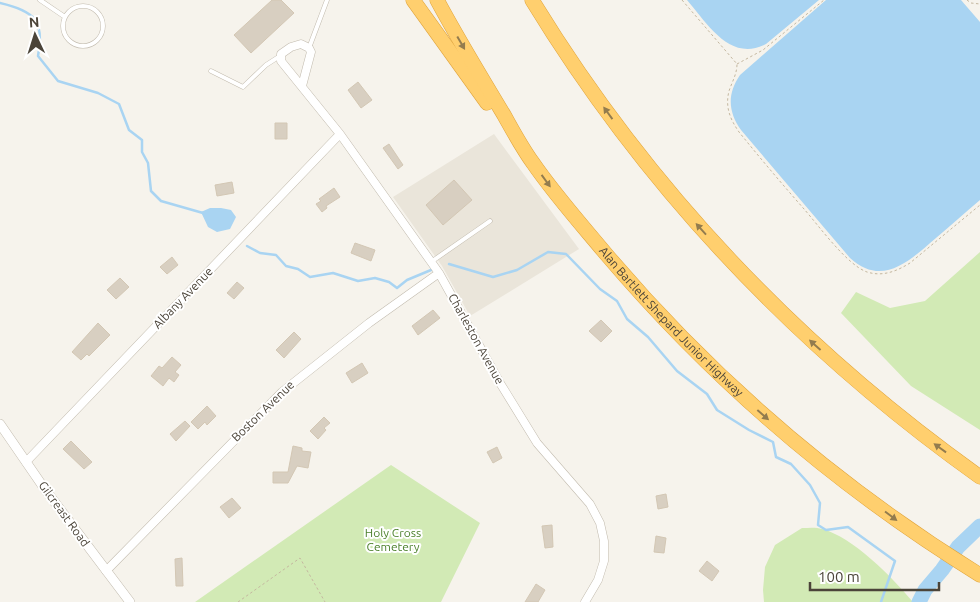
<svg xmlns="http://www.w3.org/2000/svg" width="980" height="602" viewBox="0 0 980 602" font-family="Ubuntu,sans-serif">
<rect width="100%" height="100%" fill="#f6f3ec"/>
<!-- residential -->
<path fill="#eae5da" d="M494 134 579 249 470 316 442 266 393 197Z"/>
<!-- green -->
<path fill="#d2eab5" d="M980 252V430L911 386 841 313 856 292 890 308 925 301Z
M391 465 480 523 441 602H195Z
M802 528C808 528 816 527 822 529 853 537 892 577 913 602H764L763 590 765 567 775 545Z"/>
<!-- water -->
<path fill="#a9d4f2" d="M687 0H819L766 44C730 63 707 23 687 0Z
M826 0H961L980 22V200C965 213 951 225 936 238 910 260 883 288 850 258L741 130C728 112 727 94 740 75Z
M210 208H221L231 210 236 217 230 229 217 232 208 227 201 212Z"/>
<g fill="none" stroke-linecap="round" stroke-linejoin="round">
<!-- stream -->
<path stroke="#a9d4f2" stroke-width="2.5" d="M0 3C34 11 45 20 38 56L58 81 98 93 119 104 129 130 142 140V152L148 163 151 191 161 201 203 213
M247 246 260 253 276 255 286 266 298 269 310 277 333 273 358 281 375 278 389 282 397 288 407 280 431 270
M449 264 493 277 517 270 548 252 566 254 600 289 617 301 627 319 648 337 677 371 707 394 717 410 749 430 773 442 776 457 791 464 810 485 820 503 818 525 826 530 848 527 895 561 881 602"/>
<!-- river -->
<path stroke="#a9d4f2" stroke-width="15" d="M919 602 925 590 942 570 958 547 980 526"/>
</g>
<!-- building -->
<path fill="#d8cfc1" stroke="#d3c7b4" d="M272 0H281L294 13 251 53 234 35Z
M358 82 372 100 361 108 348 90Z
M275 123H287V139H275Z
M389 144 403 165 398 169 383 148Z
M454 180 472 200 443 225 426 205Z
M232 182 234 193 217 196 215 185Z
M334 188 340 197 326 206 327 208 322 212 316 204 321 201 319 199Z
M355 243 375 250 371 261 351 253Z
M172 257 178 265 167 274 160 267Z
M120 278 129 287 116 299 107 290Z
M237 282 244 288 234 299 227 293Z
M433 310 440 318 418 335 412 326Z
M601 320 612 331 601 342 589 331Z
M98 323 110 335 89 356 87 354 81 360 72 352Z
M294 332 301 339 284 358 276 350Z
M172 357 181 365 175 372 179 375 174 382 169 378 163 386 151 376 159 366 162 368Z
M362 363 368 373 352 383 346 373Z
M207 406 216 416 207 425 205 422 198 429 191 422Z
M324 417 330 423 324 428 326 430 318 439 310 431Z
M185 421 190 426 176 441 170 434Z
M71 441 92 462 84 469 63 449Z
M293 446 302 448V451L311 452 308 468 297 466 288 483H273V472H288Z
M497 447 502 458 493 463 487 452Z
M666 494 668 507 658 509 656 496Z
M232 498 241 508 229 518 220 507Z
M552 525 553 547 545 548 542 526Z
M656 536 666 538 664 553 654 552Z
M182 558 183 586H176L175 559Z
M707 561 719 571 712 581 699 571Z
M536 584 545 590 538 602H525Z"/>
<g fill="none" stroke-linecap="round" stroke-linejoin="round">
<defs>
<path id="service" d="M40 0 65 17
M63 26a20 20 0 1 1 40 0a20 20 0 1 1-40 0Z
M309 48 327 0
M211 71 243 87 266 65 280 56
M431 262 490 221"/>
<path id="minor" d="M302 86 311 52 309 48 301 44 291 47 281 54V61L340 134 439 273 500 383 537 443 590 504 600 523 604 541V561L598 580 585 602
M26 462 340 134
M106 571 282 392 369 323 439 273"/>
<path id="tertiary" d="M0 424 44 488 130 602"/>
<g id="motorway">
<path d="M413 0 487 103"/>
<path id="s1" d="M437 0C458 39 481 77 504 115 513 131 522 148 533 163 555 195 581 224 606 254 713 380 839 488 980 575"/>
<path d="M532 0C648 190 799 348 980 477"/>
</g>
</defs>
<!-- service casing -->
<use href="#service" stroke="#c2bbae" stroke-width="5"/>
<!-- minor casing -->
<use href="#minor" stroke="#c2bbae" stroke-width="9"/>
<!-- tertiary casing -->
<use href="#tertiary" stroke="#c2bbae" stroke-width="10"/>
<!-- motorway casing -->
<use href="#motorway" stroke="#e0a43c" stroke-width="15"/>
<!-- path -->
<path stroke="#c4b79f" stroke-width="1" stroke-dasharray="2.5 2.5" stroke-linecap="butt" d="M682 0 737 64C737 74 732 82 729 91 725 107 730 119 739 132 760 158 782 184 804 209 819 226 847 265 867 272 883 277 897 271 910 263L980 205
M967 0 971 3 980 4
M737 64 763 50 824 0
M238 602 300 558 325 602"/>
<!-- service -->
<use href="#service" stroke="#fff" stroke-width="4"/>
<!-- minor -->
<use href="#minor" stroke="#fff" stroke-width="8"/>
<!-- tertiary -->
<use href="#tertiary" stroke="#fff" stroke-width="9"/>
<!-- motorway -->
<use href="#motorway" stroke="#ffcf6e" stroke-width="14"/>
</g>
<!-- one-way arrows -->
<defs><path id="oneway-solid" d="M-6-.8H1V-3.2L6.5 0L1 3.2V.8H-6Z" transform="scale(1.25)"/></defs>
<g fill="#937c4e">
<use href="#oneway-solid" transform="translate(461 43) rotate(60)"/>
<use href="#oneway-solid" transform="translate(608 113) rotate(-126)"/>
<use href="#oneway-solid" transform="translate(546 181) rotate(54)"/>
<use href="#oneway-solid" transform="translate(701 229) rotate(-132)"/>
<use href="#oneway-solid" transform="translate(815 345) rotate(-138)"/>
<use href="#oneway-solid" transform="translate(763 415) rotate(41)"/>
<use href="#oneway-solid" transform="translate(940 448) rotate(-144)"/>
<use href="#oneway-solid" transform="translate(891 516) rotate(37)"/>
</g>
<g text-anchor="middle" stroke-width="4" stroke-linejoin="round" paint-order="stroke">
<!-- street labels -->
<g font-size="12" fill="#4b4439" stroke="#fff">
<text transform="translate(183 298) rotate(-46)" y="4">Albany Avenue</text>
<text dy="4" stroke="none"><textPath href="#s1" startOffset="400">Alan Bartlett Shepard Junior Highway</textPath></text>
<text transform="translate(476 339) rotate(61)" y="4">Charleston Avenue</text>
<text transform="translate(263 411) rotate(-44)" y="4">Boston Avenue</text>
<text transform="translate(64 514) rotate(54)" y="4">Gilcreast Road</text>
</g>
<!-- park labels -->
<g font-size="12" fill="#4a7f2a" stroke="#fff">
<text x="393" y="537">Holy Cross<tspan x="393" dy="14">Cemetery</tspan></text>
</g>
</g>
<!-- north arrow -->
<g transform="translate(35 35) rotate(356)" stroke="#ffffff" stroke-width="4" paint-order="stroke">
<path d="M0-4L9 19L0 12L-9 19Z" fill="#4b4439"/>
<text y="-8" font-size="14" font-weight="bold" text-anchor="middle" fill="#4b4439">N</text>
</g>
<!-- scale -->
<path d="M810 582v8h129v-8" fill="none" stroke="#4b4439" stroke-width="2.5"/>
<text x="818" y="582" font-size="15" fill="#4b4439" stroke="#ffffff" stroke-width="4" paint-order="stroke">100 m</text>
</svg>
